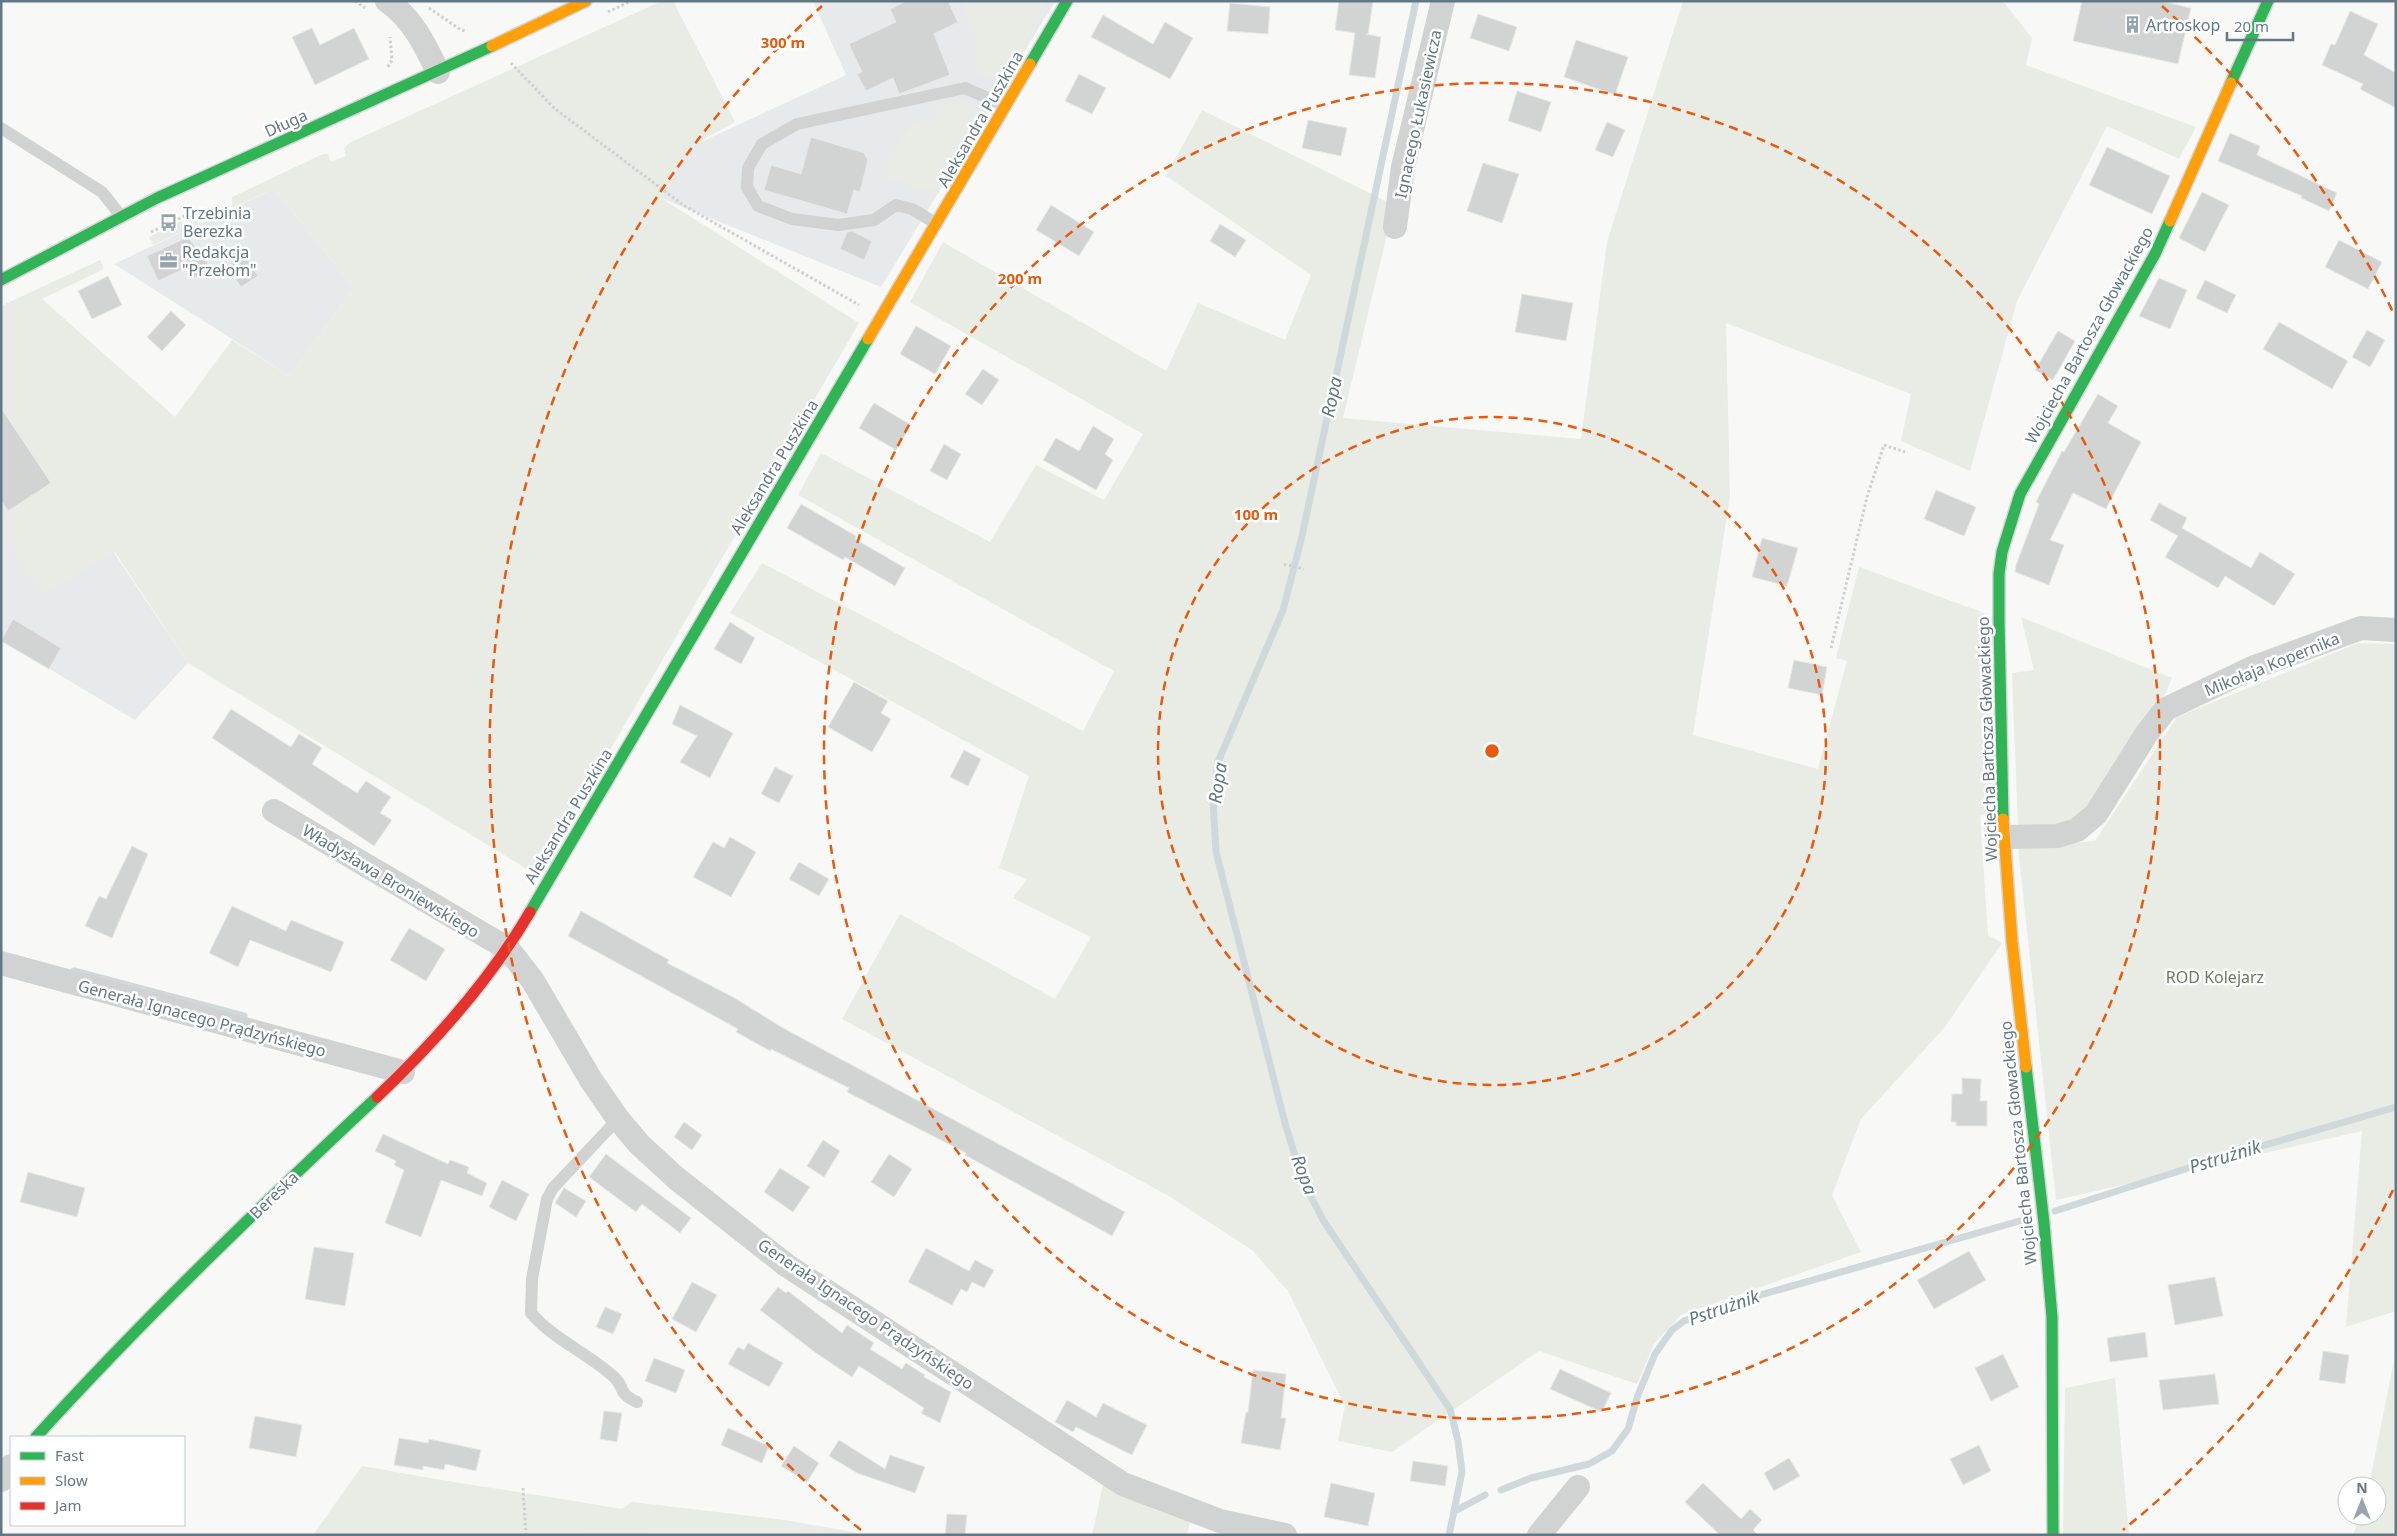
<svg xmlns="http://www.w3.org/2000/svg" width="2397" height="1536" viewBox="0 0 2397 1536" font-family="'Noto Sans',sans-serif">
<rect width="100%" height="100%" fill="#f8f8f7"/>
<!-- built -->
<path fill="#e7eaea" d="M813 1H1055L881 287 661 198 688 148 846 75Z
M274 189 354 288 290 376 114 264Z
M1 385 188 663 135 720 1 640Z"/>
<!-- green -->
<path fill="#e8ece5" d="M662 1H673L735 122 688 148 661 198 859 323 537 875 188 663 115 552 44 594 1 532V515L51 482 1 408V306L100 260 104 269 42 299 175 417 232 340 290 376 354 288 274 189 232 208V197L323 154H328L331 162 346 156 344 148 349 143Z
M961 1H1046C1037 18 1020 54 1009 66 1001 75 986 80 977 72L976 36Z
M1683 1H2003L2032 38 2026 65 2196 127 2179 159 2107 126 2017 301 1970 471 1901 441 1911 394 1726 323 1730 496 1693 735 1818 769 1847 661 1836 658 1859 567 1984 613 1994 812 1980 815 1988 935 2002 943 1945 1027 1861 1119 1832 1195 1861 1252 1681 1315 1654 1344 1637 1384 1539 1351 1392 1452 1338 1441 1345 1406 1288 1291 1252 1250 1167 1195 842 1019 900 914 1055 999 1091 937 1013 898 1027 879 999 868 1029 776 730 613 762 563 1083 731 1114 671 798 495 821 453 990 542 1036 465 1104 500 1143 434 910 302 943 242 1166 371 1198 303 1285 340 1311 275 1166 176 1202 110 1394 205 1343 418 1581 439 1607 242Z
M964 101 973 107 976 118 937 187 925 191 886 177 897 146 914 124 941 117 938 107Z
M209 208 218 215 153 245 149 237 181 221 183 224 199 217 197 214Z
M2021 617 2172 678 2165 694C2142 731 2108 800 2072 822 2058 831 2034 827 2018 826L2012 673 2034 670Z
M2358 643 2396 644V1311L2346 1327 2362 1131 2056 1200 2018 847 2095 841 2177 717Z
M2396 1351V1535H2353L2360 1516H2377V1486H2369Z
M2115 1378 2129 1535H2063L2065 1388Z
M362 1466C448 1482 535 1494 622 1509L632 1502 785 1520 859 1533 313 1535Z
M1103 1485 1190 1521 1187 1535H1092Z"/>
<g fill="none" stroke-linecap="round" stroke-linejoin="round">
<!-- stream -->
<path stroke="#cfd9db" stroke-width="7" d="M1416 1 1302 536 1283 610 1218 762 1213 800 1216 852 1285 1123 1302 1179 1323 1220 1450 1409 1458 1441 1462 1472 1449 1535
M74 971 244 1016
M2055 1211 2207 1162 2396 1107
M1501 1490 1531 1478 1589 1464 1612 1451 1628 1429 1638 1395 1655 1354 1672 1330 1684 1321 1722 1306 2023 1220
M1455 1511 1485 1495"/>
</g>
<!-- building -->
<path fill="#d2d4d4" stroke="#e8e8e7" d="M906 1H948L958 22 934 34 950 75 899 94 893 78 866 91 857 74 862 72 849 44 896 22 890 9Z
M1339 1H1373L1368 35 1366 34 1381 37 1375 78 1349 75 1355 33 1335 30Z
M2082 1H2160L2191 8 2178 64 2073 41Z
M1230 3 1270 7 1268 34 1227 31Z
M2350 11 2378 24 2364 55 2396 73V108L2360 89 2363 84 2322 65 2331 44 2335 45Z
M1478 14 1517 27 1509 51 1470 38Z
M1103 15 1153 44 1165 22 1193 38 1170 79 1091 37Z
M312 28 320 45 354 28 369 59 315 85 292 37Z
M1576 40 1628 57 1615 95 1564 77Z
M1079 74 1106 88 1092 114 1065 101Z
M1517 91 1551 102 1541 132 1508 121Z
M1308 120 1347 128 1341 156 1302 148Z
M1607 122 1625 130 1613 157 1595 150Z
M2230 133 2260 146 2257 155 2337 193 2329 211 2301 198 2302 196 2218 161Z
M811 137 864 153 868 160 860 192 854 190 847 214 764 190 771 165 801 174Z
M2107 147 2170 176 2152 214 2089 185Z
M1483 163 1519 174 1502 223 1467 211Z
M2202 192 2229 205 2205 252 2179 238Z
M1051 205 1094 232 1079 256 1036 230Z
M1220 224 1246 240 1235 257 1210 241Z
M852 231 872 241 864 260 840 249 847 232Z
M188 237 212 269 191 279 186 268 158 281 147 256Z
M2339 240 2382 262 2368 289 2325 267Z
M244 254 258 276 241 287 227 266Z
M108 276 122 305 92 319 78 291Z
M2159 278 2187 290 2170 329 2139 316Z
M2205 280 2236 295 2227 313 2196 298Z
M1522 294 1573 303 1566 341 1515 332Z
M171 311 186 325 162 351 147 337Z
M2279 322 2348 361 2332 389 2263 349Z
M916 326 951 346 935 374 900 354Z
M2367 330 2385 340 2370 367 2352 357Z
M2058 331 2075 341 2053 380 2035 370Z
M983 369 999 380 982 405 965 394Z
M2098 394 2118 406 2108 423 2141 442 2106 509 2073 493 2050 540 2064 545 2049 585 2015 572 2016 565 2039 504 2036 502 2062 451 2064 452Z
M874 403 911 425 896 450 859 428Z
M1 408 51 483 8 511 1 500Z
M1093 426 1114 439 1105 454 1113 460 1096 490 1043 460 1056 438 1079 451Z
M944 444 961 454 947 480 930 471Z
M1936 490 1976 507 1964 536 1924 519Z
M2159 503 2187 518 2182 528 2251 568 2260 552 2295 574 2274 606 2225 576 2218 588 2165 557 2178 536 2150 520Z
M801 504 856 536 855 539 905 568 895 586 845 557 843 560 787 528Z
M1762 538 1798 548 1787 586 1752 577Z
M13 619 61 648 49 669 1 641Z
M730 622 755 638 741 664 714 649Z
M1794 660 1827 667 1822 695 1788 688Z
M854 682 888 701 881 713 891 719 872 752 828 727Z
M680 705 733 733 710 778 680 762 697 736 672 724Z
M231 709 291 747 299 734 322 748 312 764 357 793 366 781 391 797 380 813 392 820 374 846 212 738Z
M964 750 981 759 968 786 950 777Z
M775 767 793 776 779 803 761 794Z
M730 837 756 852 731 897 693 877 713 842 724 848Z
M132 846 148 854 112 938 85 926 99 896 106 899Z
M799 862 829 879 819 896 789 879Z
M232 906 286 931 291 920 344 942 331 972 250 940 238 967 209 953Z
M581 911 669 960 667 963 733 997 783 1028 1125 1212 1112 1236 965 1155 966 1153 847 1092 849 1088 771 1049 770 1051 736 1032 738 1029 568 936Z
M409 928 445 949 426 981 390 960Z
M1962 1078 1981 1079 1980 1101H1987V1126H1956V1122H1951L1952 1094H1962Z
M684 1122 702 1135 692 1150 674 1137Z
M383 1134 448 1164 450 1160 469 1167 467 1173 487 1183 482 1196 441 1180 421 1237 385 1223 404 1170 394 1165 396 1161 375 1151Z
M823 1140 840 1151 824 1177 807 1166Z
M606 1154 691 1218 680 1233 642 1204 636 1212 589 1177Z
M889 1154 912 1169 894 1197 871 1182Z
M780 1168 810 1187 793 1212 764 1192Z
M28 1172 85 1188 77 1217 20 1202Z
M502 1180 529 1194 516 1221 489 1207Z
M564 1188 586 1201 576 1217 555 1203Z
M314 1247 354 1253 345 1306 305 1299Z
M926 1248 969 1271 975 1260 994 1270 984 1288 972 1282 967 1292 961 1289 952 1305 908 1282Z
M1969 1251 1986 1280 1934 1309 1917 1280Z
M2215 1277 2223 1316 2175 1325 2168 1285Z
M692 1282 717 1295 696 1332 672 1319Z
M778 1287 786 1293 788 1291 842 1333 847 1325 874 1343 870 1349 902 1369 906 1363 925 1375 924 1377 951 1392 940 1423 921 1413 924 1408 859 1366 852 1377 816 1353 760 1310Z
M605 1307 622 1314 613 1334 596 1327Z
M2145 1332 2148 1357 2110 1362 2107 1338Z
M748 1343 783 1363 769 1387 728 1364 738 1347 744 1350Z
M2323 1351 2349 1355 2345 1384 2319 1380Z
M2003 1354 2019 1387 1991 1401 1975 1368Z
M654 1358 685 1370 676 1393 645 1381Z
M1560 1369 1611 1393 1602 1412 1550 1389Z
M1253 1370 1286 1374 1281 1418H1286L1280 1450 1241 1443 1246 1412H1248Z
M2215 1374 2219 1404 2163 1410 2159 1380Z
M1067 1400 1096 1417 1103 1403 1147 1425 1132 1455 1076 1427 1073 1432 1055 1422Z
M604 1411 622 1413 617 1442 600 1439Z
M255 1416 302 1425 296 1457 249 1448Z
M728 1428 769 1446 762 1463 721 1445Z
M399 1438 428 1443 429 1439 481 1450 476 1471 445 1464 444 1470 423 1466V1470L394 1465Z
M839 1440 885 1469 890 1455 925 1467 915 1493 857 1473 829 1456Z
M1979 1445 1991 1471 1963 1485 1950 1459Z
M794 1446 819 1463 807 1482 781 1466Z
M1789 1458 1800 1476 1774 1491 1764 1473Z
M1413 1461 1448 1466 1445 1486 1410 1481Z
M1331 1483 1375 1493 1368 1526 1324 1517Z
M1703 1483 1741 1519 1750 1509 1762 1520 1753 1530 1758 1535H1720L1685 1502Z
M947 1514 967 1515 965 1535H945Z"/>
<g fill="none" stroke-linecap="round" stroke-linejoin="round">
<defs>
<path id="fast" d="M1030 64 1067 1
M2231 83 2268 1
M1 280 157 198 492 46
M2003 819 1999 620V574L2002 552 2020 494 2155 254 2170 221
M530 912 868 339
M2026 1067 2044 1223 2052 1317 2053 1535
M36 1437C144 1318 260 1207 377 1097"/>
<path id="slow" d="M492 46 586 1
M2170 221 2231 83
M868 339 1030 64
M2003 819 2012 941 2026 1067"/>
<path id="jam" d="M377 1097C435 1042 490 980 530 912"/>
</defs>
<!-- fast casing -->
<use href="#fast" stroke="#d4d6d6" stroke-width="14"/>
<!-- slow casing -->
<use href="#slow" stroke="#d4d6d6" stroke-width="14"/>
<!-- jam casing -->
<use href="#jam" stroke="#d4d6d6" stroke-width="14"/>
<!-- path -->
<path stroke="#cecfd0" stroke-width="3" stroke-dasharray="2.5 2.5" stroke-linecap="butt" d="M355 1 365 8
M429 8 461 30 466 31
M608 12 631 1
M511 63 555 109 683 205 859 305
M388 67 392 60 390 37
M151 232 195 211
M1284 564 1304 569
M1831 648 1867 497 1884 445 1905 452
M523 1488 526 1535"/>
<!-- lane -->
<path stroke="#d1d2d2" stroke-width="12" d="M1 128 102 192 121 216
M937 224 912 209 896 205 874 220 838 225 792 219 758 206 747 187 748 168 762 144 797 124 965 88 1006 106
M618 1119 553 1188 547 1199 532 1279 531 1313C554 1340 588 1353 614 1377 626 1388 616 1392 637 1402"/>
<!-- street -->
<path stroke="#d1d2d2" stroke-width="24" d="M387 1C413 19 425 45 438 72
M1395 227 1403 167 1443 1
M274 811 508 949 533 981 591 1080 618 1119 639 1144 676 1178 786 1265 1123 1484 1220 1521 1285 1535
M2005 837 2057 836 2077 830 2096 814 2147 733 2166 709 2252 668 2361 628 2396 630
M1 963 403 1072
M1 1480 11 1466
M1539 1535 1578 1487"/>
<!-- fast -->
<use href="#fast" stroke="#30b455" stroke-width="11"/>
<!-- slow -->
<use href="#slow" stroke="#ff9f0a" stroke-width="11"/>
<!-- jam -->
<use href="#jam" stroke="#e5322d" stroke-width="11"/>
</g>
<!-- distance rings -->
<g fill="none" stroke="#e8590c" stroke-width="2.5" stroke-dasharray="9 6">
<circle cx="1492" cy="751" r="334"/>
<circle cx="1492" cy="751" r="668"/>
<path d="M2393 1190A1002 1002 0 0 1 2123 1530M861 1530A1002 1002 0 0 1 822 6M2162 6A1002 1002 0 0 1 2393 312"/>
</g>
<!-- icons -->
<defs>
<symbol id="building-bare" viewBox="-9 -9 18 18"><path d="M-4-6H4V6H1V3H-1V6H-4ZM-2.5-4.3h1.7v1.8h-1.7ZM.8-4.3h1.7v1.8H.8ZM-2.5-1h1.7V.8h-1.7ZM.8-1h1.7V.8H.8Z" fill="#96a5ac" stroke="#fff" stroke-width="2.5" paint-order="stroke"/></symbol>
<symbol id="bus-bare" viewBox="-9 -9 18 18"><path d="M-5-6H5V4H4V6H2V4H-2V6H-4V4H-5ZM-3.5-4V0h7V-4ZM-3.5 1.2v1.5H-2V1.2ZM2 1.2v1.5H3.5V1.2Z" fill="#96a5ac" stroke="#fff" stroke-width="2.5" paint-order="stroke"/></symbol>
<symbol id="office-bare" viewBox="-9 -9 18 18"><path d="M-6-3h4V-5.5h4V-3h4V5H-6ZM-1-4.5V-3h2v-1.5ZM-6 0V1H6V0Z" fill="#96a5ac" stroke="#fff" stroke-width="2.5" paint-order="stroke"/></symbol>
</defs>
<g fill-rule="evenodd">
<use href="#building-bare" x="2120" y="12" width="25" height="25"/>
<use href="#bus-bare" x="156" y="210" width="25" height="25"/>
<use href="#office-bare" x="156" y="248" width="25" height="25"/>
</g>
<g text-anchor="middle" stroke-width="5" stroke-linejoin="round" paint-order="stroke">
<!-- poi labels -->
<g font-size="16" fill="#627884" stroke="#fff" text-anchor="start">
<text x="2146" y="31">Artroskop</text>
<text x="183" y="219">Trzebinia<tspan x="183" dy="18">Berezka</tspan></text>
<text x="182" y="258">Redakcja<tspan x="182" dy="18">"Przełom"</tspan></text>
</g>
<!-- street labels -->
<g font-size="16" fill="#627884" stroke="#fff">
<text transform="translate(1418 114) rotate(-78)" y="6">Ignacego Łukasiewicza</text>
<text transform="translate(980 119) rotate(-60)" y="6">Aleksandra Puszkina</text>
<text transform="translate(286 123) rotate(-24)" y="6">Długa</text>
<text transform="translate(2089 335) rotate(-61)" y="6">Wojciecha Bartosza Głowackiego</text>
<text transform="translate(774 467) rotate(-59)" y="6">Aleksandra Puszkina</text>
<text transform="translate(2272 664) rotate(-22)" y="6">Mikołaja Kopernika</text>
<text transform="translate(1987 739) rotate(-92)" y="6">Wojciecha Bartosza Głowackiego</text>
<text transform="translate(568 816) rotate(-59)" y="6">Aleksandra Puszkina</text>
<text transform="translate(391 881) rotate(31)" y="6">Władysława Broniewskiego</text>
<text transform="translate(202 1018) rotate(15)" y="6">Generała Ignacego Prądzyńskiego</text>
<text transform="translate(2018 1143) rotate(-96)" y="6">Wojciecha Bartosza Głowackiego</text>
<text transform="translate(274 1195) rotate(-44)" y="6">Bereska</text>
<text transform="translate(866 1314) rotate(34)" y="6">Generała Ignacego Prądzyńskiego</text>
</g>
<!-- park labels -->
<g font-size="16" fill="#687b61" stroke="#fff">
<text x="2215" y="983">ROD Kolejarz</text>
</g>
<!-- water labels -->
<g font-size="18" font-style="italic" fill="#5d787e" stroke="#fff">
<text transform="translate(1332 397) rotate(-78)" y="6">Ropa</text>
<text transform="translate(1218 783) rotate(-82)" y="6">Ropa</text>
<text transform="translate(2225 1157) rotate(-17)" y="6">Pstrużnik</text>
<text transform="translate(1304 1175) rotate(69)" y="6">Ropa</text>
<text transform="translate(1724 1308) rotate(-19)" y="6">Pstrużnik</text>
</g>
</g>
<circle cx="1492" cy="751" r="8" fill="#e8590c" stroke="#fff" stroke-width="2.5"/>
<g font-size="15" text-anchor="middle" font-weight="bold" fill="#e8590c" stroke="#fff" stroke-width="5" stroke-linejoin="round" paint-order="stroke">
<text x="783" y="48">300 m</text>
<text x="1020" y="284">200 m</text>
<text x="1256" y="520">100 m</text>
</g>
<!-- border -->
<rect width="2397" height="1536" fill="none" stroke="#627884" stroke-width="5"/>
<!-- legend -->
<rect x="10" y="1436" width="175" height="90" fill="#ffffff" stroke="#c0c9ce"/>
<rect x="20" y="1452" width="25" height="8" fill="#30b455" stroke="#c0c9ce"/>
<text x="55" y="1461" font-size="15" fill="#627884">Fast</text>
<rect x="20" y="1477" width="25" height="8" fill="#ff9f0a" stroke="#c0c9ce"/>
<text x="55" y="1486" font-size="15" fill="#627884">Slow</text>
<rect x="20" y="1502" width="25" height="8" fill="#e5322d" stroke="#c0c9ce"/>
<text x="55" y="1511" font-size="15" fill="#627884">Jam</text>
<!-- north arrow -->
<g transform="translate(2362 1501)"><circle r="24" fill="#ffffff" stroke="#c0c9ce"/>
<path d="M0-4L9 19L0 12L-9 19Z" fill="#96a5ac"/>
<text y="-8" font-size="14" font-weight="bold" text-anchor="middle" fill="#627884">N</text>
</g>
<!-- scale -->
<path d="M2227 32v8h66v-8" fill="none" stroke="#627884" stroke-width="2.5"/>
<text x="2234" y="32" font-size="15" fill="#627884" stroke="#ffffff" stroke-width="4" paint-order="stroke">20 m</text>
</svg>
